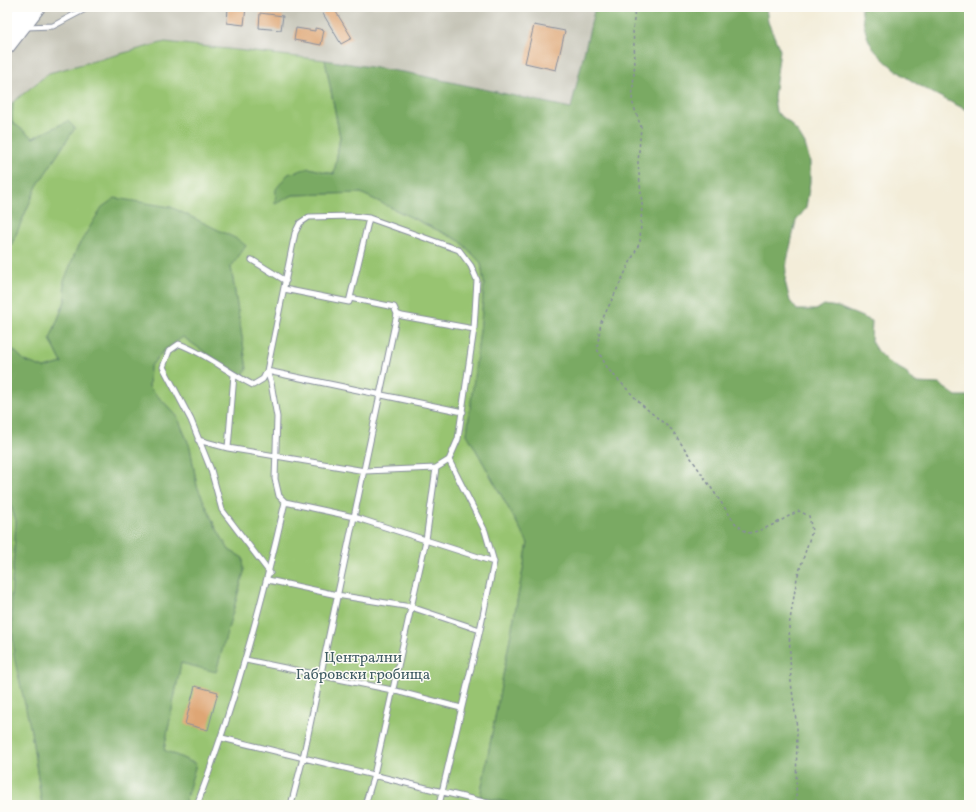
<svg xmlns="http://www.w3.org/2000/svg" width="976" height="812" viewBox="0 0 976 812" font-family="Vollkorn,serif">
<rect width="100%" height="100%" fill="#fdfcf7"/>
<filter id="ink" filterUnits="userSpaceOnUse"><feTurbulence type="fractalNoise" baseFrequency=".025" numOctaves="2"/><feDisplacementMap in="SourceGraphic" scale="8" xChannelSelector="R" yChannelSelector="G"/><feConvolveMatrix kernelMatrix="1 2 1 2 8 2 1 2 1" color-interpolation-filters="sRGB"/></filter>
<filter id="wash" filterUnits="userSpaceOnUse"><feTurbulence type="fractalNoise" baseFrequency=".012" numOctaves="4" result="noise"/><feDisplacementMap in="SourceGraphic" scale="16" xChannelSelector="R" yChannelSelector="G"/><feGaussianBlur stdDeviation="0.9" result="paint"/><feColorMatrix in="noise" values="0 0 0 0 0 0 0 0 0 0 0 0 0 0 0 0 0 1.4 0 .05"/><feComposite in="paint" operator="in"/></filter>
<g filter="url(#wash)">
<rect width="100%" height="100%" fill="#f3edd9"/>
<!-- industrial -->
<path fill="#c6c5b8" d="M7 7H595L571 108 409 73 325 60 165 42 49 73 7 107Z"/>
<!-- green -->
<path fill="#98c471" stroke="#5a7a68" d="M165 42 325 60 340 137 334 174 309 168 276 203 293 195 361 193 460 241 481 263 484 284 481 322 467 434 528 543 480 797 512 803 511 805H184L196 764 164 750 181 663 216 671 244 572 243 558 229 550 215 526 197 486 190 447 177 416 149 387 150 367 165 349 183 337 240 376 247 369 231 267 246 245 64 281 65 301 50 339 62 363 44 368 25 361 7 344V255L37 186 75 128 68 121 33 138 12 122 13 102 49 73Z
M7 493 16 521 11 598 42 805H7Z"/>
<!-- forest -->
<path fill="#7aaa63" stroke="#4a6c60" d="M595 7H766L768 22 780 50 774 97 776 112 789 122 799 134 805 144 810 162V182L806 208 796 221 787 261 785 281 790 301 797 310H816L824 305 838 307 872 321 871 341 877 351 888 362 906 372 910 379 918 383 939 384 956 396H969V805H512L511 803 480 797 528 543 467 434 481 322 484 284 481 263 460 241 361 193 293 195 275 204 276 189 288 174 309 168 334 174 340 137 325 60 409 73 571 108Z
M861 7H969V111C938 96 901 79 877 53 866 42 863 22 861 7Z
M13 102 12 122 33 138 68 121 75 128 37 186 7 255V107Z
M115 198 171 207 239 240 246 246 231 267 247 369 241 377 183 337 163 351 150 367 149 387 177 416 190 447 197 486 215 526 229 550 243 558 244 572 216 672 181 663 164 750 196 764 184 805H42L31 731 14 657 11 598 16 521 7 493V344L25 361 44 368 62 363 50 339 65 301 64 281 77 248 102 207Z"/>
<g id="blocks">
<!-- building -->
<path fill="#dea674" d="M228 7H246L244 25 227 23Z
M319 7H333L352 38 341 44Z
M260 13 283 16 281 30 259 28Z
M534 25 565 31 556 70 525 63Z
M296 28 315 31V28L324 30 321 45 294 40Z
M195 686 218 692 208 730 185 724Z"/>
</g>
</g>
<g filter="url(#ink)">
<use href="#blocks" fill-opacity="0" stroke="#878e9c" stroke-width="1"/>
<g fill="none" stroke-linecap="round" stroke-linejoin="round">
<defs>
<path id="lane" d="M26 27 53 26 89 7
M252 260 286 281
M350 298 369 218
M198 440 228 448 365 471 436 468 449 460 458 439 474 329 402 316 397 314 394 307 350 298 349 302 284 289
M228 448 234 375
M285 502 354 517 494 562
M270 573 222 510 211 470 191 420 163 367 169 351 179 344C205 353 227 372 253 385L263 379 267 371 463 412
M268 580 337 595 411 607 480 630
M246 660 392 690 461 708
M222 738 496 805
M197 805C234 706 262 605 285 502L279 496 275 479 277 417 271 383 267 371 295 233 300 223 309 217 352 216 369 218 459 250 471 266 477 280 474 329
M291 805 303 758 397 314
M365 805 374 775 426 540 436 468
M439 805 480 630 494 562 485 531 449 460"/>
<path id="secondary" d="M7 28 23 7
M7 47 38 7"/>
</defs>
<!-- lane casing -->
<use href="#lane" stroke="#878e9c" stroke-width="7"/>
<!-- secondary casing -->
<use href="#secondary" stroke="#878e9c" stroke-width="16"/>
<!-- path -->
<path stroke="#878e9c" stroke-width="1.5" stroke-dasharray="3 3" stroke-linecap="butt" d="M635 7 633 31 635 59 632 101 641 127 638 163 642 204 640 242 601 322 597 349 608 369 642 405 672 430 735 523 747 533C766 531 782 519 799 511L809 516 812 531 797 578 789 626 791 682 797 728 796 805"/>
<!-- lane -->
<use href="#lane" stroke="#fff" stroke-width="5"/>
<!-- secondary -->
<use href="#secondary" stroke="#fff" stroke-width="14"/>
</g>
</g>
<g text-anchor="middle" stroke-width="3" stroke-linejoin="round" paint-order="stroke">
<!-- park labels -->
<g font-size="15" fill="#405c64" stroke="#fdfcf7">
<text x="363" y="662">Централни<tspan x="363" dy="17">Габровски гробища</tspan></text>
</g>
</g>
<!-- margin -->
<rect width="976" height="812" fill="none" stroke="#fdfcf7" stroke-width="24"/>
</svg>
